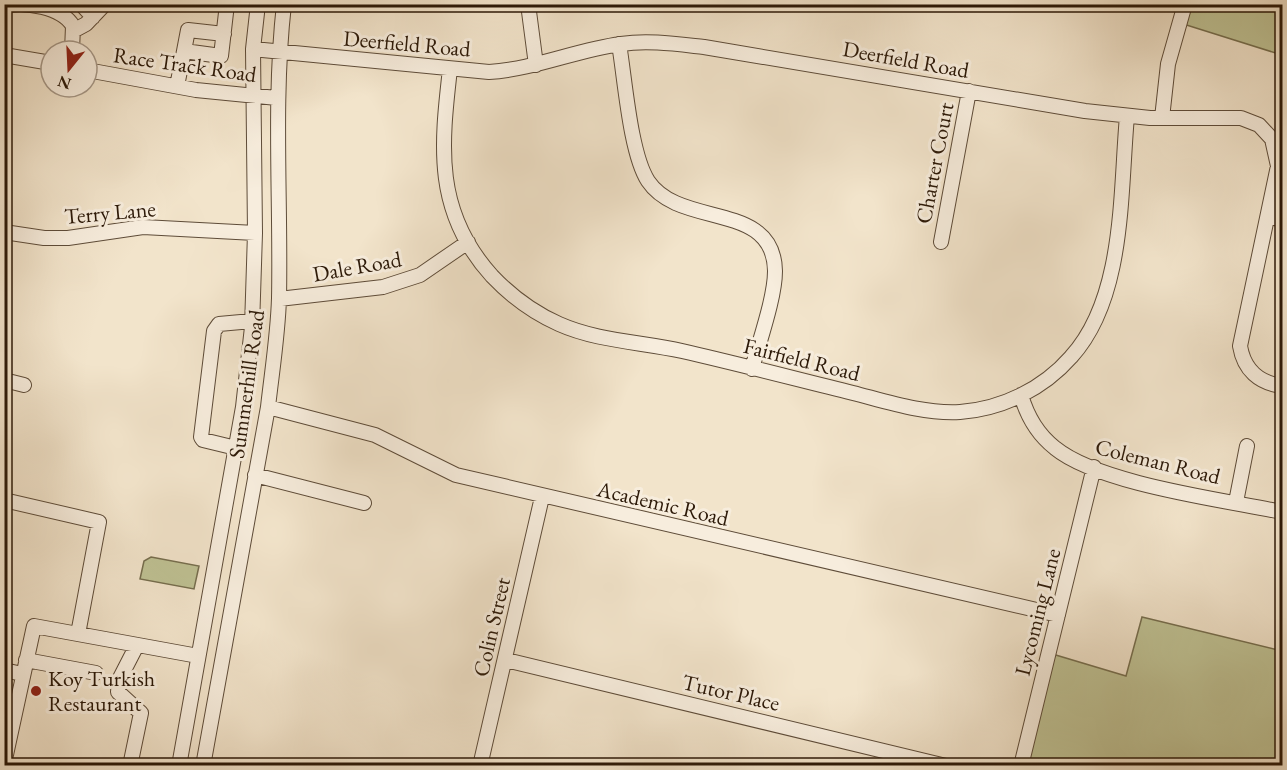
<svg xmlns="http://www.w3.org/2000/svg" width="1287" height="770" viewBox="0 0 1287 770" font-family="'EB Garamond',serif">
<rect width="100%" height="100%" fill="#f2e4cb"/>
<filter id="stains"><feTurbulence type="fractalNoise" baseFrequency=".00333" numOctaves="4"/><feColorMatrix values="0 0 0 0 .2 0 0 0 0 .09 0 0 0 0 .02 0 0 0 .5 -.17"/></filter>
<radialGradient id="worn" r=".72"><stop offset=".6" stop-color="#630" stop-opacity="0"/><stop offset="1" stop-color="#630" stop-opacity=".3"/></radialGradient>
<!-- green -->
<path fill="#bfc294" stroke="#766e4e" stroke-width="1.5" d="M1184 5H1282V55L1180 23Z
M151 557 199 566 194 589 140 579 144 561Z
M1142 617 1282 651V765L1021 766 1049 653 1126 676Z"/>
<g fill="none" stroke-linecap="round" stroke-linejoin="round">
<defs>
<path id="minor" d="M81 4 93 17
M528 4 536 65
M4 6C25 1 62 7 73 26L72 51
M73 31 86 24 105 4
M619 44C625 79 630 153 648 181 680 229 774 200 775 271 775 298 759 342 752 369
M253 49 489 72C535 69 576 50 621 44 648 40 676 44 704 47L1085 111 1150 118H1241L1259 125 1272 139 1278 166 1240 346C1244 370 1259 383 1282 386
M184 51 188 30 224 34
M4 55 51 63
M450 69C441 147 434 212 492 276 511 296 534 313 559 324 597 341 641 342 682 351 739 364 796 379 853 393 888 402 924 414 960 412 1002 409 1043 389 1071 357 1125 298 1120 193 1127 116
M87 70 196 90 277 98
M177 86 184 51 221 56 227 4
M1162 118 1168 64 1185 4
M1268 216 1282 220
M4 232 44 238H68L143 227 255 233
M941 242 969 91
M279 299 383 287 420 275 468 242
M4 380 24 385
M1021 395C1027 416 1037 434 1055 448 1099 484 1224 500 1282 512
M268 407 375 435 456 475 1058 615
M236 448 203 440 201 437 214 331 219 324 252 321
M255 475 364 503
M4 500 99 522 78 634
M1236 502 1247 446
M26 660 96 673
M506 660 946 766
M4 670 22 674
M4 764 34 626 198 656
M130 766 141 713 118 692 119 680 137 645
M179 766 243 407 252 327 255 233 253 49 258 4
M203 766 268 407C272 371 278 334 279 298 281 200 273 102 284 4
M480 766 542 497
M1021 766 1094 467"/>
</defs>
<!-- minor casing -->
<use href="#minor" stroke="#5e4c39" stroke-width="16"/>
<!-- minor -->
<use href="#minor" stroke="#f7eddd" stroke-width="14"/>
</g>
<!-- markers -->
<circle fill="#8f2418" stroke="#f7eddd" stroke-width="2" cx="36" cy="691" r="6"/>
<g text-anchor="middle" stroke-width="6" stroke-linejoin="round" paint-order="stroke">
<!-- street labels -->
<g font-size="22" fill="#2c1908" stroke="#f7eddd">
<text transform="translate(407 43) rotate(5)" y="8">Deerfield Road</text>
<text transform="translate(906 59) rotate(10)" y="8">Deerfield Road</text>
<text transform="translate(185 64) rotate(8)" y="8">Race Track Road</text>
<text transform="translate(934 163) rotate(-79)" y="8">Charter Court</text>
<text transform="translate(110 212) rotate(-5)" y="8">Terry Lane</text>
<text transform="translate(357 266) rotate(-10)" y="8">Dale Road</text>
<text transform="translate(802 359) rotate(14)" y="8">Fairfield Road</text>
<text transform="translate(246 384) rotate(-82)" y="8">Summerhill Road</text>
<text transform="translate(1158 461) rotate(14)" y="8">Coleman Road</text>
<text transform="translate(663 503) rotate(13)" y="8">Academic Road</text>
<text transform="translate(1037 612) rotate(-76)" y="8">Lycoming Lane</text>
<text transform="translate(491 627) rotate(-77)" y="8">Colin Street</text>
<text transform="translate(731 692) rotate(13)" y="8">Tutor Place</text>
</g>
<!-- poi labels -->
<g font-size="22" fill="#2c1908" stroke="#f7eddd" text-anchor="start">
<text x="48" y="686">Koy Turkish<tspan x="48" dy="25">Restaurant</tspan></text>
</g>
</g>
<!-- margin -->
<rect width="1287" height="770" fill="none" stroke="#f2e4cb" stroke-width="24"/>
<rect x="6" y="6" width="1275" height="758" fill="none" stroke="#2c1908" stroke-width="3"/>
<rect x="12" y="12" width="1263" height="746" fill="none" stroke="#2c1908" stroke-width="1.5"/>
<!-- north arrow -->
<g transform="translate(69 69) rotate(198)"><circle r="28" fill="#f7eddd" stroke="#a69888" stroke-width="1.5"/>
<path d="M0-4.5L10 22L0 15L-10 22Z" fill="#8f2418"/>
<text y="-9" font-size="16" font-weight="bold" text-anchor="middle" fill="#2c1908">N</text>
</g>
<rect width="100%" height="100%" filter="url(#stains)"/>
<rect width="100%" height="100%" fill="url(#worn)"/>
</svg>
